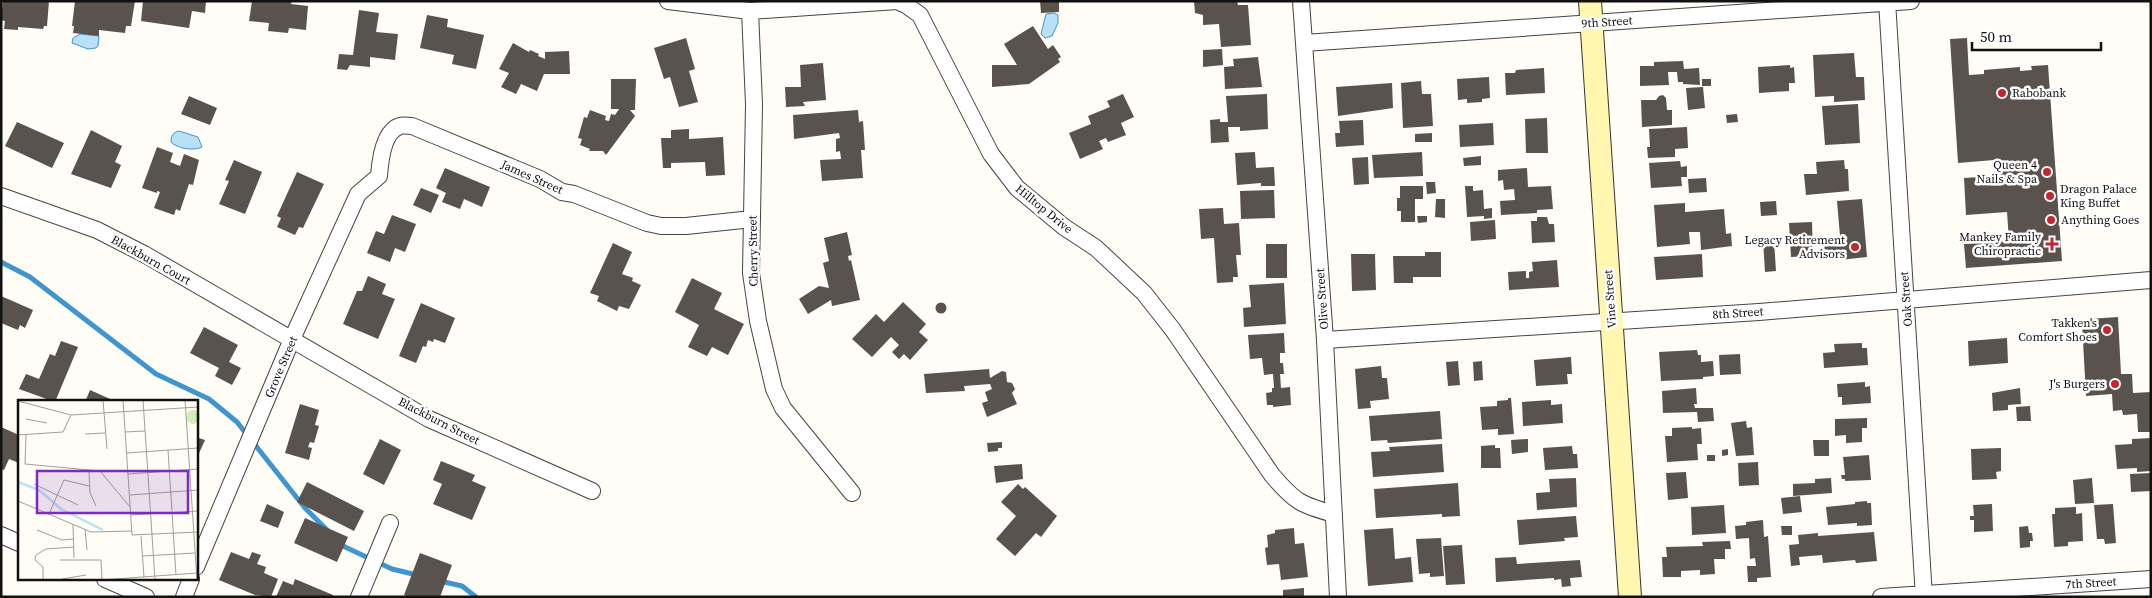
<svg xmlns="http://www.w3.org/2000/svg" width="2152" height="598" viewBox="0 0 2152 598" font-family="'Source Serif 4',serif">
<rect width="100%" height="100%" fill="#fffdf5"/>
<!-- water -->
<path fill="#b9e0f7" stroke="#3f96cf" d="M1054 13 1058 15V23L1052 36 1045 38 1041 34 1046 14Z
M80 34 99 36 98 46 96 48 88 49 72 43 73 38Z
M179 131 198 137 202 147C194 151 178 149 171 142 171 136 173 132 179 131Z"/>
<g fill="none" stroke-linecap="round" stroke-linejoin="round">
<!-- stream -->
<path stroke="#3f96cf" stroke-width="5" d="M1 262 30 277 156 374 209 399 237 422 305 508 327 530
M340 543 345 547 392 569 417 575
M440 581 462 586 476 597"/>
</g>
<!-- building -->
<path fill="#5a524d" d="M3 1H49L47 26H44L43 29 18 27V30L4 29 5 21 1 20Z
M75 1H135L131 26H126L125 33 99 30V36L73 33 74 26H72Z
M143 1H206L205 13 192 11 189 28 141 21Z
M252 1H292L291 4 308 6 306 30 289 28 288 33 268 31 269 23 249 21Z
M1040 1H1059V12L1041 13Z
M1194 1H1237L1238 5H1248L1251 45 1221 47 1219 24 1203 25V15L1195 13Z
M359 10 379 13 376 32 398 34 395 60 370 57V67L350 65 347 70 337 69 339 54 353 55Z
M427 15 448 19 447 27 484 35 476 69 452 64 454 55 420 48Z
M1033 26 1048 49 1053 45 1061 57 1058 59 1060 62 1029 84 992 87V65H1017L1004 44Z
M686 38 695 69 689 71 698 102 679 107 670 77 664 79 654 48Z
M1967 38 1969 75 1984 74V70L2020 67V71L2032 70 2031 66 2048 65 2062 261 1966 268 1964 244 2009 241 2007 212 1966 215 1964 178 1995 176 1994 160 1958 163 1950 39Z
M513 43 529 52 530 50 539 54 538 56 545 59V52L569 51 570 74H544L537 91 521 84 516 94 501 87 509 73 499 69Z
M1222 49 1223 65 1203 67V50Z
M1854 53 1856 77H1864L1865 100 1834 102V96L1815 97 1813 55Z
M1258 57 1262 87 1225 89 1224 67 1234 66 1233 59Z
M1683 61 1684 69 1699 68 1700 85 1683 84V82H1678L1677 72H1668L1669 85 1640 86V66H1654V62Z
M823 63 826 100 803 102 805 106 786 107 785 87H801L800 65Z
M1790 65V68L1794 67 1795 83H1789V91L1759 93 1758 67Z
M1544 68 1545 93 1506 95 1505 73H1515L1516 70Z
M1489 77 1490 98 1482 99V102L1467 103V99L1458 100 1457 79Z
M611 79H636L635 110H630L635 116 606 155 603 151H589L590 149 580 145 582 139 578 138 584 117 587 118 590 110 606 116 605 120 609 121 611 114 615 115 619 109H611Z
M1702 79H1711V86H1702Z
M1421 81 1422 94H1431L1433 126 1403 128 1401 83Z
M1392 83 1393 108 1338 116 1336 87Z
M1703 87 1705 108 1688 110 1686 88Z
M1123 94 1134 117 1121 123 1126 135 1108 142 1106 138 1099 141 1103 149 1080 159 1069 133 1091 124 1088 116 1110 107 1107 101Z
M1267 94 1268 129 1240 131V127H1228L1229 142 1211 143 1210 120 1220 119V122H1228L1226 96Z
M1663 95 1666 98 1667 110H1672V125L1642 127 1641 100H1656L1659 96Z
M189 96 217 108 210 125 181 114Z
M1858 104 1860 143 1825 145 1822 106Z
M858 110 859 122 863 121 865 150H861L863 178 822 181 820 160 841 159 840 151 836 152V139L840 138 839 133 794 139 793 115Z
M1737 114 1738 122 1727 123 1726 115Z
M1547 118 1548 153H1526L1525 119Z
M1363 120 1364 145 1336 147 1335 133H1340L1339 121Z
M17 122 64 143 52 168 5 146Z
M1493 123 1494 145 1460 147 1459 125Z
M1687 127 1688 148 1675 149V157L1648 158 1647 147H1650L1649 129Z
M689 129V139L723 137 725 175 706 176 705 162 671 163V168H663L661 138H671V130Z
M91 130 122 146 115 162 121 165 111 188 71 174Z
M1432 133V142H1415V134Z
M157 147 173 153 170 162 180 166 184 154 199 160 193 185 189 184 180 211 176 209 174 215 154 208 160 192 157 191V193L142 188Z
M1255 152 1256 168 1274 167 1275 186H1261V183L1237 185 1235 153Z
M1422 152 1423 176 1374 178 1372 155Z
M1481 156V165L1464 166 1463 158Z
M1368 157 1369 184 1354 185 1352 158Z
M234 160 262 172 245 214 219 204 229 181 225 180Z
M1844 160 1845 169H1848L1849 191 1806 195 1804 174H1817L1816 162Z
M1680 161 1681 167 1687 166V177H1681L1682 186 1651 188 1649 163Z
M445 168 490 187 482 207 464 199 460 209 442 202 446 193 436 188Z
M1527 168 1528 187 1551 186 1553 209 1537 210V213L1501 215 1500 201 1515 200 1514 189 1504 190 1503 180 1498 181V170Z
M297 172 324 184 303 228 299 227 295 235 277 227 281 218 277 216Z
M1706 178 1707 192 1689 193 1688 179Z
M1426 182H1435L1436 193 1427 194Z
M1400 186H1423V199H1415V222H1401V211H1397V198H1400Z
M1465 186H1473V191L1483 190 1484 209 1492 208V218L1484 219V216L1467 217Z
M421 188 439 195 431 213 413 205Z
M1274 190 1275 218 1241 219 1240 191Z
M1436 199H1445V218L1435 217Z
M1862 199 1867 257 1840 260V256L1825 257 1824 238 1840 236 1837 201Z
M1776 201 1777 215 1761 216 1760 202Z
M1685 203V212L1724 209 1726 234 1731 233 1732 246 1701 250 1700 232H1689L1690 244 1657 247 1654 205Z
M1223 208 1224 224 1239 223 1241 255H1236L1238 277H1233V282L1217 283 1214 238 1201 239 1199 209Z
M392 215 416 224 405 252 395 248 390 262 367 253 376 231 384 234Z
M1417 216H1427V222L1418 223Z
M1537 217H1547L1549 224H1554L1555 242 1532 243 1531 221H1537Z
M1495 220 1496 239 1471 241 1470 222Z
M1812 222 1813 256 1791 257 1789 223Z
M847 232 852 255 848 256 849 261 851 260 860 300 832 306 831 300 808 314 799 299 819 286 829 288 823 263 829 261 824 238Z
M1763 240H1774L1776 271 1765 272Z
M613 243 632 252 622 274 633 278 632 281 641 285 629 309 619 306 617 311 597 301 599 296 590 293Z
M1266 244H1287V278H1266Z
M1425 252H1441V277H1413V283H1394L1393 256H1425Z
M1351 254H1375L1376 290 1352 291Z
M1702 254 1703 277 1656 280 1654 257Z
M1557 260 1559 287 1509 290 1508 272 1526 271V278H1529V272L1533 271 1532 262Z
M368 276 386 284 382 294 395 299 378 339 343 324 357 291H362Z
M692 278 722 293 714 309 744 324 728 355 712 347 707 356 688 347 699 325 675 312Z
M1284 283 1286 324 1244 327 1243 308 1251 307 1249 285Z
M1 296 33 310 25 328 20 325 18 330 1 323Z
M903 302 926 324 919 332 928 340 910 360 904 354 899 359 892 352 899 345 891 337 872 357 852 339 876 314 884 322Z
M935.5 308a5.5 5.5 0 1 1 11 0a5.5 5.5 0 1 1-11 0Z
M421 303 455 318 445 343 434 339 433 342 428 340 426 347 423 346 416 363 399 356Z
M2118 317 2121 374H2132L2133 393 2151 392V432H2138L2137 414 2123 415 2122 410 2113 411 2112 394 2086 396 2082 323H2088V319Z
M204 327 238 345 229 362 241 368 232 385 215 376 219 368 190 353Z
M1284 333 1285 353H1280V363H1283L1284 374H1280L1281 388 1290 387 1291 405 1273 407V405H1267L1266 393 1272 392V388H1274L1273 374 1264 375 1262 358 1250 359 1248 335Z
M2007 338 2008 363 1969 366 1968 341Z
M61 341 78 347 55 402 19 389 26 374 39 379 50 354 55 356Z
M1862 343V348H1867L1868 365 1824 368 1823 353 1835 352 1834 344Z
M1697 350 1698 355H1701V362L1713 361 1714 376 1703 377V379L1661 381 1659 352Z
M1740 354 1741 374 1720 375 1719 355Z
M1571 357 1572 374H1567L1568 384 1536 386 1534 360Z
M1458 361 1460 385 1448 386 1446 362Z
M1482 361 1483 380 1474 381 1473 362Z
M1381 366 1382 378H1387L1389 399 1370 401 1371 408 1358 409 1355 369Z
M989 369 990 378 1002 371 1006 372 1007 382 1012 383 1015 389 1012 393 1017 404 987 417 982 403 988 401 985 392 992 389 990 384 964 386 965 391 926 393 924 374Z
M1865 382V387L1870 386 1871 403 1842 405V397H1838L1837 384Z
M1696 388 1697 404H1694L1695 408H1713L1714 421 1698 422 1697 412 1663 413 1662 391Z
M2020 388 2021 404 2008 405V410L1993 411 1992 393Z
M90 390 117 402H85Z
M1508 398H1511L1514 434 1498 435V429L1482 430 1480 407 1497 406V401L1508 400Z
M1551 400V405L1562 404 1563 423 1523 426 1522 402Z
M300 404 319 410 315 425 319 426 314 443 310 442 308 447 312 448 309 460 285 453Z
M2030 406 2031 421H2017L2016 407Z
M1440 411 1442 439 1388 443 1387 440 1371 441 1369 416Z
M1867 418V428H1862V442L1846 443V435L1835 436V419Z
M1746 421 1747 428 1752 427 1754 455 1736 456 1731 423Z
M1 427 19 435V463L9 459 4 470 1 469Z
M1692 427V429L1701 428 1702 444H1697L1698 460 1667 462 1665 436H1672V428Z
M196 437 205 440 196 460Z
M2151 438V471L2137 472V468L2117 469 2115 445 2132 444V439Z
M380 439 401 450 384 485 363 474Z
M1528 439V452L1512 454 1511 440Z
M1813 440H1829V456H1814Z
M1002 442V448H998V451L988 452 987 443Z
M1442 444 1444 472 1373 477 1371 452 1390 451 1389 447Z
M1495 445V448H1500L1501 468H1481V446Z
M1572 446 1573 454H1577L1578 468 1545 470 1543 448Z
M2001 448V471L1996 472 1997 479 1972 480 1971 449Z
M1728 449V455L1722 456V450Z
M1707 455H1715V461H1707Z
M1869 455 1871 480 1845 481V479H1842L1841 475H1845L1843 457Z
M441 461 475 475 472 481 486 487 472 520 433 504 442 484 433 480Z
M1758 462 1759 485 1739 486 1738 463Z
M1022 464 1023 479 996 483 994 466Z
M1686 472 1688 498 1668 500 1666 473Z
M2151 473V491L2131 492 2130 474Z
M1576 478 1577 507 1537 510 1536 493 1550 492 1549 479Z
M1831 478 1832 493 1793 496V484L1815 483V479Z
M2092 478 2094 503 2075 504 2073 480Z
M307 482 364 511 354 531 297 502Z
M1458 483 1460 516 1442 517V514L1376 518 1374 489Z
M1018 484 1023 489 1025 487 1057 516 1041 537 1036 533 1015 556 996 539 1016 516 1001 502Z
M1800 496 1802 512 1783 514 1781 498Z
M1867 501V503H1871L1872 525 1857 526V523L1828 525 1826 507 1855 504V502Z
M267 504 284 512 278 528 260 521Z
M1992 504 1993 531 1974 532V520H1970V516H1974L1973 505Z
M2113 504 2116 543 2105 544 2104 539H2097L2094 505Z
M1724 505 1726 533 1692 535 1691 507Z
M2076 507V514L2082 513 2083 541 2068 542V546L2054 547 2052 514H2055V508Z
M1576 516 1578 537 1564 538 1565 541 1519 545 1517 520Z
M305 518 348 537 337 562 294 543Z
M1763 520 1764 537 1768 536 1771 577 1757 578V582H1748L1747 566H1756L1755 558 1750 559 1749 538 1736 539 1735 526 1746 525V522Z
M1781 526H1792V535H1782Z
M2028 526 2029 533H2032L2033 541H2030V547L2020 548 2019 527Z
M1294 528 1295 544 1304 543 1308 577 1281 580 1279 564 1267 565 1265 548 1268 547 1267 535 1275 533V530Z
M1393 528 1395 559 1411 557 1413 582 1368 586 1364 530Z
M1874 532 1877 561 1856 563 1855 560 1823 563 1822 555 1799 557 1800 565 1791 566 1789 545 1799 544 1798 535 1818 533V536Z
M1441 538 1444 576 1430 577V573L1419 574 1416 539Z
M1730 541 1731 549H1725V559H1714L1715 574 1700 575V570L1681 571V577H1663L1662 557H1667L1666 547 1703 546 1702 542Z
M1462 545 1465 584 1446 585 1443 546Z
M231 552 249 559 252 552 261 555 257 564 266 567 264 573 278 579 271 597 255 595 219 580Z
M420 553 452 565 440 597H409L404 595Z
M1516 557 1517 564 1580 560 1582 577 1570 578 1571 586 1562 587 1561 579 1554 580V578L1496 582 1495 558Z
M295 579 333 595V597H276L283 581 293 585Z
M1304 588V597H1283V590Z"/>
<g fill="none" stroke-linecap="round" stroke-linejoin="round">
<defs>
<path id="street" d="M668 1 750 11 897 1 906 5 920 15 991 154 1017 188 1064 227 1096 248 1144 293 1173 330 1272 475C1295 502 1301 505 1334 514
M1301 1 1325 340 1338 597
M1887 1 1924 597
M750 11 754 104 751 273 758 321 774 389 783 408 852 493
M1304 43 1911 1
M1 196 97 230 144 254 429 419 592 491
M1325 340 1759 312 2151 280
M1 535 19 543
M196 567 292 339 358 194 379 176C380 162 383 131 400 126 403 125 409 126 412 126L540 179 562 192 574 194 647 223 661 226H686L752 219
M105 579 146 597
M184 597 191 579
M359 597 390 523
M1881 597 2151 579"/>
<path id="secondary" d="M1590 1 1630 597"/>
</defs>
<!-- street casing -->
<use href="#street" stroke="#444" stroke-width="18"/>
<!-- secondary casing -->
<use href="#secondary" stroke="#333" stroke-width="24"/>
<!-- street -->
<use href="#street" stroke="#fff" stroke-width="16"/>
<!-- secondary -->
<use href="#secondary" stroke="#fff6b0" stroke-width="22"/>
</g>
<!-- markers -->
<g fill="#c4262e" stroke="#fff" stroke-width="2">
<circle cx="2002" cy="93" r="5"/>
<circle cx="2047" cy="172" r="5"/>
<circle cx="2050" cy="196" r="5"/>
<circle cx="2051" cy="220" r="5"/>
<path d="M2049.5 236.5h5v5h5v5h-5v5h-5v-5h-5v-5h5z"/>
<circle cx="1855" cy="247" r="5"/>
<circle cx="2107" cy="330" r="5"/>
<circle cx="2115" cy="384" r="5"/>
</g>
<g text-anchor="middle" stroke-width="5" stroke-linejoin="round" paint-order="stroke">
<!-- street labels -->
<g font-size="12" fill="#111" stroke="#fff">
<text transform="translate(1607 22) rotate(-4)" y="4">9th Street</text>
<text transform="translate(532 177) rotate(24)" y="4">James Street</text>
<text transform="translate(1044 209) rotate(39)" y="4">Hilltop Drive</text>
<text transform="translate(753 251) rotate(-91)" y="4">Cherry Street</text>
<text transform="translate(151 260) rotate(29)" y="4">Blackburn Court</text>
<text transform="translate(1322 299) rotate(-94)" y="4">Olive Street</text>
<text transform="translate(1610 299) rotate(-94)" y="4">Vine Street</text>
<text transform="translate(1906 299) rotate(-94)" y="4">Oak Street</text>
<text transform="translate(1738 313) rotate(-4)" y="4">8th Street</text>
<text transform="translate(281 367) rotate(-67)" y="4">Grove Street</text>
<text transform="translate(439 421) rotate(27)" y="4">Blackburn Street</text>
<text transform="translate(2091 583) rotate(-4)" y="4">7th Street</text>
</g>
<!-- poi labels -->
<g font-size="12" fill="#111" stroke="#fff" text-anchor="end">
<text x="2012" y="97" text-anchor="start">Rabobank</text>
<text x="2037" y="169">Queen 4<tspan x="2037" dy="14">Nails &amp; Spa</tspan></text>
<text x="2060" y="193" text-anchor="start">Dragon Palace<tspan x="2060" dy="14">King Buffet</tspan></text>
<text x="2061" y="224" text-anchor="start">Anything Goes</text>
<text x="2041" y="241">Mankey Family<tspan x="2041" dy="14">Chiropractic</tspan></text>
<text x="1845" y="244">Legacy Retirement<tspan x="1845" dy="14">Advisors</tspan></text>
<text x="2097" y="327">Takken's<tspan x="2097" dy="14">Comfort Shoes</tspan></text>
<text x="2105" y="388">J's Burgers</text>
</g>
</g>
<!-- overview -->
<g transform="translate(18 400)">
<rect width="180" height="180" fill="#fffdf5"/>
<path d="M168 17a7 7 0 1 1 14 0a7 7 0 1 1-14 0Z" fill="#d5ebbd"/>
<path fill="none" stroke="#b9e0f7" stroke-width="2.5" d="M0 82 21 90 43 109 85 130"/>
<path fill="none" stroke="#a09f9a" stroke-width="1" d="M85 0 89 49M105 0 114 135 180 132M125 0 137 180M167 0 179 180M0 1 53 15 180 7M8 19 29 23M107 32 127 31M67 34 87 33M0 35 45 32 53 15M8 35 7 64 82 71 112 107M150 50 158 175M109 53 180 48M71 72 72 93 78 106M110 74 180 69M16 84 60 105M112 95 180 90M0 101 73 132 114 131M31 114 46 80 71 86M113 115 180 111M55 124 56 158M67 129 69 150M19 130 44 140 55 139M123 136 126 177M125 156 177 153M42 160H83L84 180M44 179 68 175M25 180V167L17 160 18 155 28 149 56 147M83 180 179 173"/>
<path fill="#7b2cbf" fill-opacity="0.15" stroke="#7b2cbf" stroke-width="2.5" d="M19 71H170V113H19Z"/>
<rect width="180" height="180" fill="none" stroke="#111" stroke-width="2.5"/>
</g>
<!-- border -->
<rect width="2152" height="598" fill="none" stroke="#111111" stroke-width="5"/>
<!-- scale -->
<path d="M1972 42v8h129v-8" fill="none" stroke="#111111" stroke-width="2.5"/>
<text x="1980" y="42" font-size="15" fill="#111111" stroke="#ffffff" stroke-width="4" paint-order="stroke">50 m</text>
</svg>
